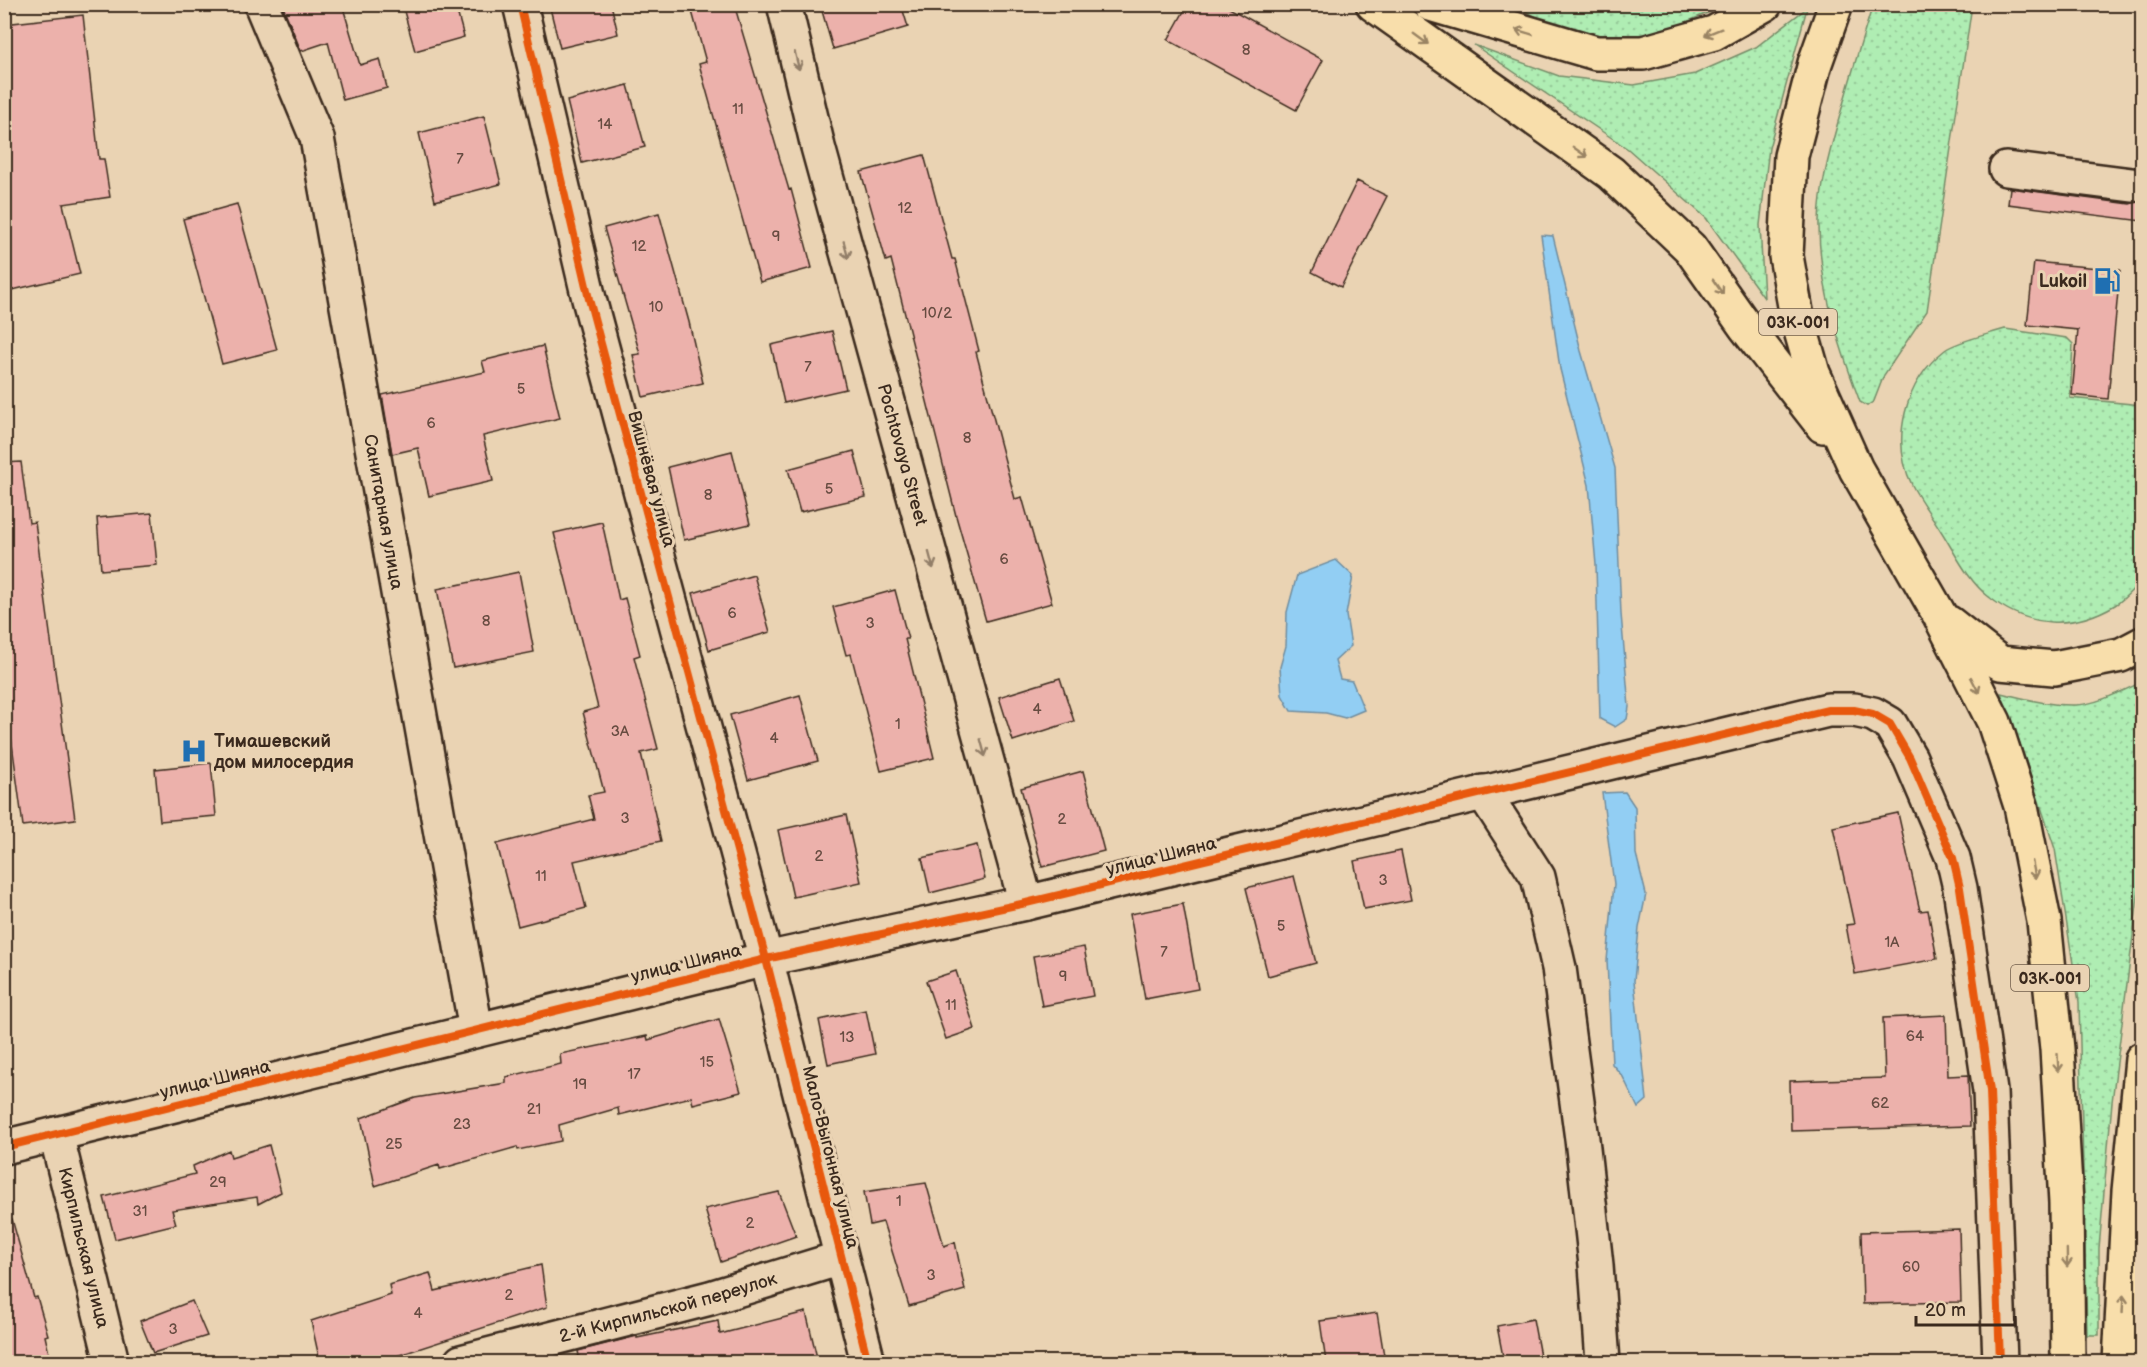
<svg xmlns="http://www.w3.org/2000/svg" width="2147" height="1367" viewBox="0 0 2147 1367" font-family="'Balsamiq Sans',sans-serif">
<defs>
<pattern id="grass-dots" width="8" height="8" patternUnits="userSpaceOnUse" patternTransform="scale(1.5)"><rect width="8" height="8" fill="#afedb3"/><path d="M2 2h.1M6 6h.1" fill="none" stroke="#97cb9a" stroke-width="1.8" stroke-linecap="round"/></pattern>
</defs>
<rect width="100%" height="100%" fill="#ead3b3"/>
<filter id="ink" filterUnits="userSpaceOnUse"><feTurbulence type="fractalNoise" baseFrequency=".0167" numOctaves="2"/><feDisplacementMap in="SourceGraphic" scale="12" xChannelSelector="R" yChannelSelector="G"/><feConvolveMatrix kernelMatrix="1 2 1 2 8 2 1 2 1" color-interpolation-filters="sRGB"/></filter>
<g filter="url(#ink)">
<!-- grass -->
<path fill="url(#grass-dots)" stroke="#758c68" stroke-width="1.5" d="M1515 5H1723L1716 9 1660 34 1601 39 1545 22Z
M1873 5H1972L1927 311 1884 375 1874 401 1867 406 1860 402C1839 345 1818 283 1819 221 1820 188 1829 154 1838 122 1849 83 1860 44 1873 5Z
M1807 8 1769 148 1760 225 1764 298 1706 218 1628 149 1474 45 1559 76 1634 85 1695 74 1756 47Z
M2005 329 2067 338 2073 344 2070 398 2142 405V580C2134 588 2125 599 2115 605 2073 630 2028 628 1989 597 1968 581 1955 553 1941 531 1932 516 1920 501 1912 485 1890 440 1905 381 1945 350 1957 341 1990 334 2005 329Z
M2142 682V865L2112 1102 2099 1248V1335H2087L2079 1002 2055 849 2019 741 2001 693C2026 699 2050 706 2076 705 2098 704 2122 691 2142 682Z"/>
<!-- water -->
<path fill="#92cef3" stroke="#6f8c9e" stroke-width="1.5" d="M1541 235 1553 236 1581 351 1615 468 1621 614 1629 707 1627 719 1615 727 1600 719 1596 565 1589 485 1560 369Z
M1336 560 1353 576 1346 615 1351 646 1335 661 1340 679 1352 681 1364 710 1345 718 1326 713 1291 711 1282 695 1280 667 1286 646 1287 612 1297 575Z
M1625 792 1635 807 1636 854 1646 894 1639 928 1634 981 1647 1100 1638 1108 1623 1077 1612 1064 1607 961 1614 884 1602 793Z"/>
<!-- building -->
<path fill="#ecb1ab" stroke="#3b2a1e" stroke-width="1.5" d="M282 4H342L360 65 380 59 387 88 343 100 328 42 301 51Z
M402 4H455L464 37 415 51Z
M549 4H611L618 34 560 48Z
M690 4H734L789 190 791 189 812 268 760 282 699 64 706 62Z
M820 4H901L908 27 833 49Z
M1188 4H1222L1323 60 1296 110 1168 40Z
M83 15 99 159H104L110 197 63 204 80 274 4 292V24Z
M628 85 645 147 582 163 567 101Z
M484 116 501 184 435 201 419 133Z
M924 155 952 259H955L979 351 976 352 1015 499 1022 497 1052 603 986 621 956 516 891 259 886 261 861 172Z
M1357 181 1387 196 1341 287 1312 272Z
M2010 188 2130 204 2142 200V221L2008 204Z
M237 204 277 350 222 364 183 219Z
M659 213 689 322 703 383 643 397 633 355 640 354 604 228Z
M2034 262 2120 270 2108 399 2072 395 2078 330 2027 325Z
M832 331 846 389 784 403 771 345Z
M543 346 560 418 483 436 493 481 429 496 418 448 392 454 382 395 485 372 482 361Z
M732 451 750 524 684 540 668 467Z
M854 451 866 497 800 512 788 469Z
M21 462 29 523 35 522 75 819 23 826 4 684V463Z
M152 513 157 565 101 570 97 518Z
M602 522 619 600 625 598 640 655 634 657 658 749 641 753 661 841 574 861 586 908 518 926 497 844 594 819 588 795 604 792 583 712 598 708 554 533Z
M519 572 534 652 453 668 437 589Z
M754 575 770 632 709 650 693 593Z
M895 590 908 639H905L934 758 881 771 851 654 846 655 833 607Z
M1060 678 1074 721 1013 741 999 697Z
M800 695 818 761 748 780 730 715Z
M211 763 216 816 160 821 155 769Z
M1083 771 1104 851 1042 867 1021 788Z
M1898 813 1920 911 1928 910 1937 959 1855 974 1846 925 1854 924 1833 827Z
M846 815 861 882 793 897 778 830Z
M977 845 985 879 930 893 922 858Z
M1401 851 1411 900 1364 909 1354 861Z
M1294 876 1316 963 1268 976 1246 888Z
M1183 904 1198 989 1145 999 1130 914Z
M1084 947 1093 996 1042 1006 1033 956Z
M956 971 975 1029 946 1039 926 981Z
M866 1010 875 1054 828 1064 819 1020Z
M1946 1015 1948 1076 1968 1075 1970 1126 1791 1131 1790 1081 1885 1078 1883 1018Z
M719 1019 741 1092 693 1104 691 1097 619 1115 618 1108 559 1125 561 1141 518 1150 517 1147 440 1169 439 1165 375 1186 361 1118 415 1098 506 1083V1077L561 1064 560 1054 647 1036 648 1040Z
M269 1145 281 1192 258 1204 257 1197 172 1210 176 1224 115 1239 104 1197 195 1174 193 1166 229 1150 231 1157Z
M926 1183 944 1246 955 1242 965 1290 909 1306 883 1222 870 1225 864 1192Z
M779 1192 796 1236 721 1262 705 1209Z
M12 1219 34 1298 37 1297 48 1335 45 1336 51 1362H4V1220Z
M1959 1229 1961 1302 1863 1304 1861 1232Z
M541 1265 547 1307 378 1362H320L311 1321 391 1295 389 1285 430 1273 435 1291Z
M192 1301 207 1336 153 1353 140 1321Z
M806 1312 818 1362H563L579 1356 578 1351 637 1336V1338L718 1321 720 1334Z
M1377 1313 1385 1362H1326L1320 1321Z
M1533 1319 1540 1356 1504 1362 1497 1326Z"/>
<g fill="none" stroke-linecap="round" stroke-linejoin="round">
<defs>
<g id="minor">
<path id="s1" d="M261 4 317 138 476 1030"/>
<path d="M520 4 589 299 766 959 868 1362"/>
<path id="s2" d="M784 4 818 147 1026 903"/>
<path d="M2006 169 2132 185"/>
<path d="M1483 792 1538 877 1559 968 1582 1139 1596 1265 1603 1362"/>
<path id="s3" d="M56 1134 112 1362"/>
<path d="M4 1147 766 959 1026 903 1828 710H1854L1873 714 1890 724 1910 758 1953 858 1960 888 1990 1091 2000 1362"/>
<path id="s4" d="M461 1362 710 1298 841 1258"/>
</g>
<path id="major" d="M1373 4 1611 173 1690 248 1745 326 1823 426
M1430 4 1596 53H1643L1714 33 1765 4
M1836 4 1815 63 1791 156 1786 256 1797 317 1813 373 1856 469 1939 614 1994 722 2021 806 2044 921 2057 1049 2066 1203 2068 1362
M1949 623 2000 663 2054 668 2121 655 2142 644
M2120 1362 2129 1191 2142 1059"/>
</defs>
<!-- minor casing -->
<use href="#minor" stroke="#3b2a1e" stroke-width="38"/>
<!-- major casing -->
<use href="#major" stroke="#3b2a1e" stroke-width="38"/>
<!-- minor -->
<use href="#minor" stroke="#ead3b3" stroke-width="33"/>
<!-- major -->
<use href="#major" stroke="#f8deab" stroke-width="33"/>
<defs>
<path id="cycleway" d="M520 4 589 299 766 959 868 1362
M4 1147 766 959 1026 903 1828 710H1854L1873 714 1890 724 1910 758 1953 858 1960 888 1990 1091 2000 1362"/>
</defs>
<!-- cycleway casing -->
<use href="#cycleway" stroke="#ead3b3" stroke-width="11"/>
<!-- cycleway -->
<use href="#cycleway" stroke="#e8590c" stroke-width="8"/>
</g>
<!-- one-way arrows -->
<defs><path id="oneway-shaft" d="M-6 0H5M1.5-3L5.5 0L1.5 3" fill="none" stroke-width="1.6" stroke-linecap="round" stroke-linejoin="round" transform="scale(1.5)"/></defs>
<g stroke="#9a8464">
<use href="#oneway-shaft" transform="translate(1524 32) rotate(-163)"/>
<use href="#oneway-shaft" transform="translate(1713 32) rotate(158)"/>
<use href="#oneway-shaft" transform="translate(1421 39) rotate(36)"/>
<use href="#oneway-shaft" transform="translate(1580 152) rotate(35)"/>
<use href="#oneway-shaft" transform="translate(1718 287) rotate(55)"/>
<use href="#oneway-shaft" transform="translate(1975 685) rotate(63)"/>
<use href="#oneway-shaft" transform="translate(2034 870) rotate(79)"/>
<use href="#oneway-shaft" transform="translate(2058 1063) rotate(87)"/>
<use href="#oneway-shaft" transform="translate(2067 1258) rotate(89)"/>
<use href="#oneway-shaft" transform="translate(2123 1304) rotate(-87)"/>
</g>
<g stroke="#927e68">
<use href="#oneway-shaft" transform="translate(797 61) rotate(76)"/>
<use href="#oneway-shaft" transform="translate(846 250) rotate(75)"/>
<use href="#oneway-shaft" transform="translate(931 560) rotate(75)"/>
<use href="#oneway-shaft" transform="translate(983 748) rotate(75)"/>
</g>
</g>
<!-- icons -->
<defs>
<symbol id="fuel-bare" viewBox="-9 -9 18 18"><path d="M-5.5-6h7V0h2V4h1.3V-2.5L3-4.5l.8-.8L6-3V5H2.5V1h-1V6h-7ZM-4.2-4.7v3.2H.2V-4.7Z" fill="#1f6fb2" stroke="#ead3b3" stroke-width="2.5" paint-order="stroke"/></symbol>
<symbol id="hospital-bare" viewBox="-9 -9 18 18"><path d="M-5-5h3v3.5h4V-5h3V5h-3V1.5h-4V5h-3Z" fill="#1f6fb2" stroke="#ead3b3" stroke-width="2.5" paint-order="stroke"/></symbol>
</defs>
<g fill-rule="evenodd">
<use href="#fuel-bare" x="2088" y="262" width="38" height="38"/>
<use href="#hospital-bare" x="175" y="732" width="38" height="38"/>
</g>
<g text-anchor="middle" stroke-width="6" stroke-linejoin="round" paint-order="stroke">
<!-- number labels -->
<g font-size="15" fill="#674c41">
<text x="1246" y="55">8</text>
<text x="738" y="114">11</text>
<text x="605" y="129">14</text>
<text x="460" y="164">7</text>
<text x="905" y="213">12</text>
<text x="776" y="241">9</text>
<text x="639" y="251">12</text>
<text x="656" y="312">10</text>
<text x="937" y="318">10/2</text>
<text x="808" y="372">7</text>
<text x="521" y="394">5</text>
<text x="431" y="428">6</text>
<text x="967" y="443">8</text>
<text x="829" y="494">5</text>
<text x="708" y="500">8</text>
<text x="1004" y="564">6</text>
<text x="732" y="618">6</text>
<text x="486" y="626">8</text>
<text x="870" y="628">3</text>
<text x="1037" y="714">4</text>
<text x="898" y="729">1</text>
<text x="620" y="736">3А</text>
<text x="774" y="743">4</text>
<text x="625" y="823">3</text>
<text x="1062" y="824">2</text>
<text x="819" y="861">2</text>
<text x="541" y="881">11</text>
<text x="1383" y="885">3</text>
<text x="1281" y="931">5</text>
<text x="1892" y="947">1А</text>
<text x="1164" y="957">7</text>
<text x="1063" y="981">9</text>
<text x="951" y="1010">11</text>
<text x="1915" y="1041">64</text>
<text x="847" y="1042">13</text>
<text x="707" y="1067">15</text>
<text x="634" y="1079">17</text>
<text x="580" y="1089">19</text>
<text x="1880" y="1108">62</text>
<text x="534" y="1114">21</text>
<text x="462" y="1129">23</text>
<text x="394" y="1149">25</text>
<text x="218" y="1187">29</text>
<text x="899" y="1206">1</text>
<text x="140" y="1216">31</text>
<text x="750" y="1228">2</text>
<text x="1911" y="1272">60</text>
<text x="931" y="1280">3</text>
<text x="509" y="1300">2</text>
<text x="418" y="1318">4</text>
<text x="173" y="1334">3</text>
</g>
<!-- shield labels -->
<g fill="#ead3b3" stroke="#705d4b" stroke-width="1.5">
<rect x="1759" y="309" width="78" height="26" rx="4.5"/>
<rect x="2011" y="965" width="78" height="26" rx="4.5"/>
</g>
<g font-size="16" font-weight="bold" fill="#3b2a1e">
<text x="1798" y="328">03К-001</text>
<text x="2050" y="984">03К-001</text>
</g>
<!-- poi labels -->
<g font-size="18" font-weight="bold" fill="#3b2a1e" stroke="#ead3b3" text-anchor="end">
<text x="2087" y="287">Lukoil</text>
<text x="214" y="747" text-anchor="start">Тимашевский<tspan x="214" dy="21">дом милосердия</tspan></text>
</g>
<!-- street labels -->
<g font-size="18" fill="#3b2a1e" stroke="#ead3b3">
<text dy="6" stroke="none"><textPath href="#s2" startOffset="466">Pochtovaya Street</textPath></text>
<text transform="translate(652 479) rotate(75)" y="6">Вишнёвая улица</text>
<text dy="6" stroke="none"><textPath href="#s1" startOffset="525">Санитарная улица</textPath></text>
<text transform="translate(1161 856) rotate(-14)" y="6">улица Шияна</text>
<text transform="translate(686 963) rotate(-14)" y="6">улица Шияна</text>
<text transform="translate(215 1079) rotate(-14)" y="6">улица Шияна</text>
<text transform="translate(831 1157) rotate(76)" y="6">Мало-Выгонная улица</text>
<text dy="6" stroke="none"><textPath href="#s3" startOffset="117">Кирпильская улица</textPath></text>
<text dy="6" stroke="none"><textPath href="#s4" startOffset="214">2-й Кирпильской переулок</textPath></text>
</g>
</g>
<!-- margin -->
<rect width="2147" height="1367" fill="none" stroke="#ead3b3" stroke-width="24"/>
<rect x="12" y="12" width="2123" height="1343" fill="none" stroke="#3b2a1e" stroke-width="2" filter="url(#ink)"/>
<!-- scale -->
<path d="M1916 1316v9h99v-9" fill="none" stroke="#3b2a1e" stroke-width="3"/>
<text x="1925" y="1316" font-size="18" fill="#3b2a1e" stroke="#ead3b3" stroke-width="4.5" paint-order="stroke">20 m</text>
</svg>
